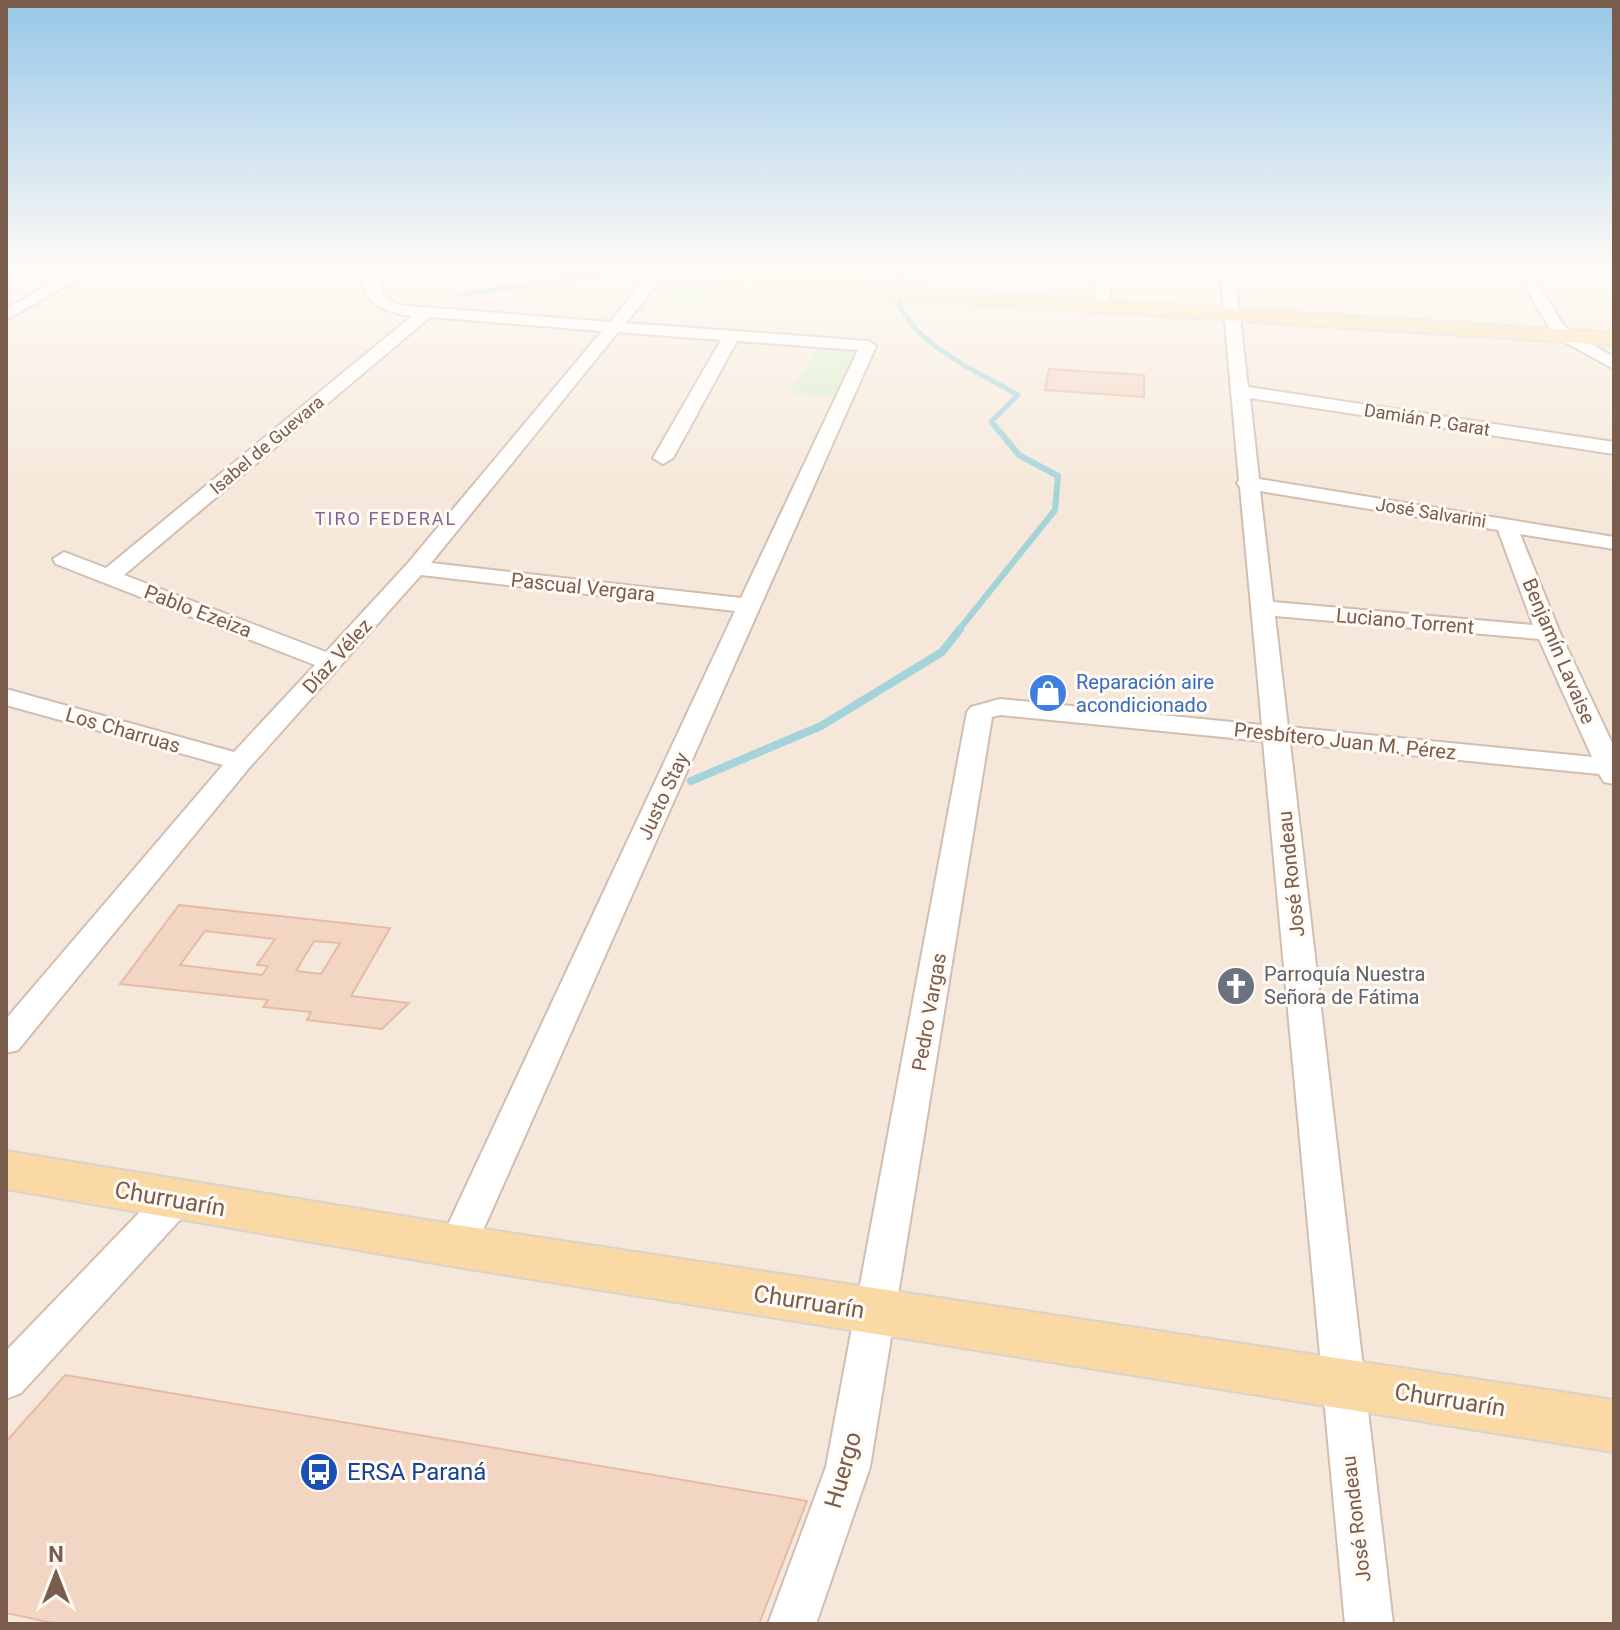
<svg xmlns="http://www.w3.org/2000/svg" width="1620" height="1630" viewBox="0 0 1620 1630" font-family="Roboto,sans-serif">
<rect width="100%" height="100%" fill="#fdf6ec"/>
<!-- residential -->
<path fill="#f5e8da" d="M6 267H1614V1624H6Z"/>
<!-- green -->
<path fill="#d8ecc9" d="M677 272 747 276 739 287 720 286 704 305 651 301Z
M818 346 863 349 839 397 790 393Z"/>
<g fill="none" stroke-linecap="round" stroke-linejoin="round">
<!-- stream-far2 -->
<path stroke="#a5d3da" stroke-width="5" d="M901 267C902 279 897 293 900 304 913 344 984 375 1018 395L991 422 996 428
M456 295 634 270"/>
<!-- stream-far1 -->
<path stroke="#a5d3da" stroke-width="6" d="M958 631 1055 510 1058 476 1019 455 995 426"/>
<!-- stream -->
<path stroke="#a5d3da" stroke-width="8" d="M691 781 821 726 942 652 960 629"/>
</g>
<!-- building -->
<path fill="#f3d5c3" stroke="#e6bba3" stroke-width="2" fill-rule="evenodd" d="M1049 369 1144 375V397L1045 390Z
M179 905 390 928 351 996 409 1003 382 1029 307 1020 311 1012 263 1007 268 1000 120 984ZM205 931 275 939 257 965 268 966 262 975 180 965ZM314 941 340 943 321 974 296 971Z
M65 1375 807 1501 759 1624H57L6 1613V1442Z"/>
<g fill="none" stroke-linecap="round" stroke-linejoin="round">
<defs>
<path id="minor" d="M80 267H98L6 320V309Z
M373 267H389L381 276 382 294 397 305 610 322 655 267H670L626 323 868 341 876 346 476 1246 471 1257 457 1262 443 1257 438 1246 735 611 421 575 249 768 18 1050 6 1053V1019L223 765 6 705V689L234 752 315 665 56 564 53 559 64 552 106 568 412 316C388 314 344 297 373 267ZM430 317 602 331 408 563 326 652 124 575ZM618 332 721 340 653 458 663 464 673 458 737 341 858 350 741 598 431 563Z
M1098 267H1112L1109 307 1101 312 1093 307Z
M1220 267H1234L1248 387 1614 442V454L1250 398 1259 479 1614 537V549L1520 534 1560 633 1614 747V784L1604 782 1599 774 1290 743 1393 1624H1345L1263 741 1000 715 992 717 870 1467 816 1624H768L826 1467 967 712 971 707 1000 699 1262 725 1240 487 1237 483 1239 480ZM1260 491 1498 530 1533 625 1273 602ZM1275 616 1539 639 1592 757 1288 727Z
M1514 267H1528L1562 323 1573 334 1614 357V369L1561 340 1550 329Z
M175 1185 188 1189 194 1200 188 1211 21 1393 6 1399V1351L162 1189Z"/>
<path id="major" d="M703 267H753L882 286 1614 333V345L882 298 712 273Z
M6 1151 457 1225 1614 1400V1452L457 1267 6 1189Z"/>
</defs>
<!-- minor casing -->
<use href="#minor" stroke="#d1beb0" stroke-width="4"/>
<!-- major casing -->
<use href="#major" stroke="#dad1cd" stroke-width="4"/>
<!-- minor -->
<use href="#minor" fill="#fff" fill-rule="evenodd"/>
<!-- major -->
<use href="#major" fill="#fbd9a5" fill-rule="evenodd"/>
</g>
<!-- sky -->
<linearGradient id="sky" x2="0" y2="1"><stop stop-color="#97c7e8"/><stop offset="0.54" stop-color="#fefbf6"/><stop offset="1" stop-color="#fefbf6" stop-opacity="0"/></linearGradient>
<rect width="1620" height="496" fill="url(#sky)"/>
<!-- icons -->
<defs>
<symbol id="shop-disc" viewBox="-11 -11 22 22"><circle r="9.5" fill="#3f7fe0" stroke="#fffaf3"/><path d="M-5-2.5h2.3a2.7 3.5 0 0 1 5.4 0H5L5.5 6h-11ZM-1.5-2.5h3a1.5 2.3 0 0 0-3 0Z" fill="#fff"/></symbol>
<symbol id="church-disc" viewBox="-11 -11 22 22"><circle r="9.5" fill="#6b7280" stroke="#fffaf3"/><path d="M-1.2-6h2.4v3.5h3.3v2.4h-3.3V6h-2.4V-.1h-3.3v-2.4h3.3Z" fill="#fff"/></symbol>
<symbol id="bus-disc" viewBox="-11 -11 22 22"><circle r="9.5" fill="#1a4fb4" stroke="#fffaf3"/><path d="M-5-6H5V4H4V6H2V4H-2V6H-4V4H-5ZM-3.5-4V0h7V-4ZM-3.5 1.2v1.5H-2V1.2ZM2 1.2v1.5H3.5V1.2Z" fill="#fff"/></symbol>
</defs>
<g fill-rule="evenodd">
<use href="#shop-disc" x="1026" y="671" width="44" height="44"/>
<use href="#church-disc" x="1214" y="964" width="44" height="44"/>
<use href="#bus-disc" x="297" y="1450" width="44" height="44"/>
</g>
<g text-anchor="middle" stroke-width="6" stroke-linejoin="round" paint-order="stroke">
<!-- far-street labels -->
<g font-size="18" fill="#7a5c4d" stroke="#fffaf3">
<text transform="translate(1427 420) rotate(9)" y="6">Damián P. Garat</text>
<text transform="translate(267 445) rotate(-40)" y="6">Isabel de Guevara</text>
<text transform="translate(1431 513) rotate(9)" y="6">José Salvarini</text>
</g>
<!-- far-neighbourhood labels -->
<g font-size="18" letter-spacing="2" fill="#846695" stroke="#fffaf3">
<text x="386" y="525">TIRO FEDERAL</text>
</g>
<!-- street labels -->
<g font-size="20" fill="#7a5c4d" stroke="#fffaf3">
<text transform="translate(583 587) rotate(6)" y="7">Pascual Vergara</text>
<text transform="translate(198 611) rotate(21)" y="7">Pablo Ezeiza</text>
<text transform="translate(1405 621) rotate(5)" y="7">Luciano Torrent</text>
<text transform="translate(1559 651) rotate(67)" y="7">Benjamín Lavaise</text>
<text transform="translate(337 656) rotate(-48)" y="7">Díaz Vélez</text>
<text transform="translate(123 730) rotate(16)" y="7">Los Charruas</text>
<text transform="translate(1345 741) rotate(6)" y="7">Presbítero Juan M. Pérez</text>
<text transform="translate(663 796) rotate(-65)" y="7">Justo Stay</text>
<text transform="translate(1291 874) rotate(-96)" y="7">José Rondeau</text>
<text transform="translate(929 1012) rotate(-80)" y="7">Pedro Vargas</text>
<text transform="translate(1356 1519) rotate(-97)" y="7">José Rondeau</text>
</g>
<!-- shop labels -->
<g font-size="20" fill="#366cbe" stroke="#fffaf3" text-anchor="start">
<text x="1076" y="689">Reparación aire<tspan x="1076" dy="23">acondicionado</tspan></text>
</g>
<!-- worship labels -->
<g font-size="20" fill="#5b616d" stroke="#fffaf3" text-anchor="start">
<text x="1264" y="981">Parroquía Nuestra<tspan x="1264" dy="23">Señora de Fátima</tspan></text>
</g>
<!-- near-street labels -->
<g font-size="24" fill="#7a5c4d" stroke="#fffaf3">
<text transform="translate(170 1199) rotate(10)" y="8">Churruarín</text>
<text transform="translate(809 1302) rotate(9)" y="8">Churruarín</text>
<text transform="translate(1450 1400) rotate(9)" y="8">Churruarín</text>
<text transform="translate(843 1470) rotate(-74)" y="8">Huergo</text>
</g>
<!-- near-transit labels -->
<g font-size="24" fill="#164399" stroke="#fffaf3" text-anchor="start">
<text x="347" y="1480">ERSA Paraná</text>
</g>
</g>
<!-- border -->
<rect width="1620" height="1630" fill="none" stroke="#7a5c4d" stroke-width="16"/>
<!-- north arrow -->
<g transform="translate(56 1574)" stroke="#fffaf3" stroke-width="6" paint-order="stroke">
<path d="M0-6L14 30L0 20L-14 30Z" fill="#7a5c4d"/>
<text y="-12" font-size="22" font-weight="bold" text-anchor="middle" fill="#7a5c4d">N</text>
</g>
</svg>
